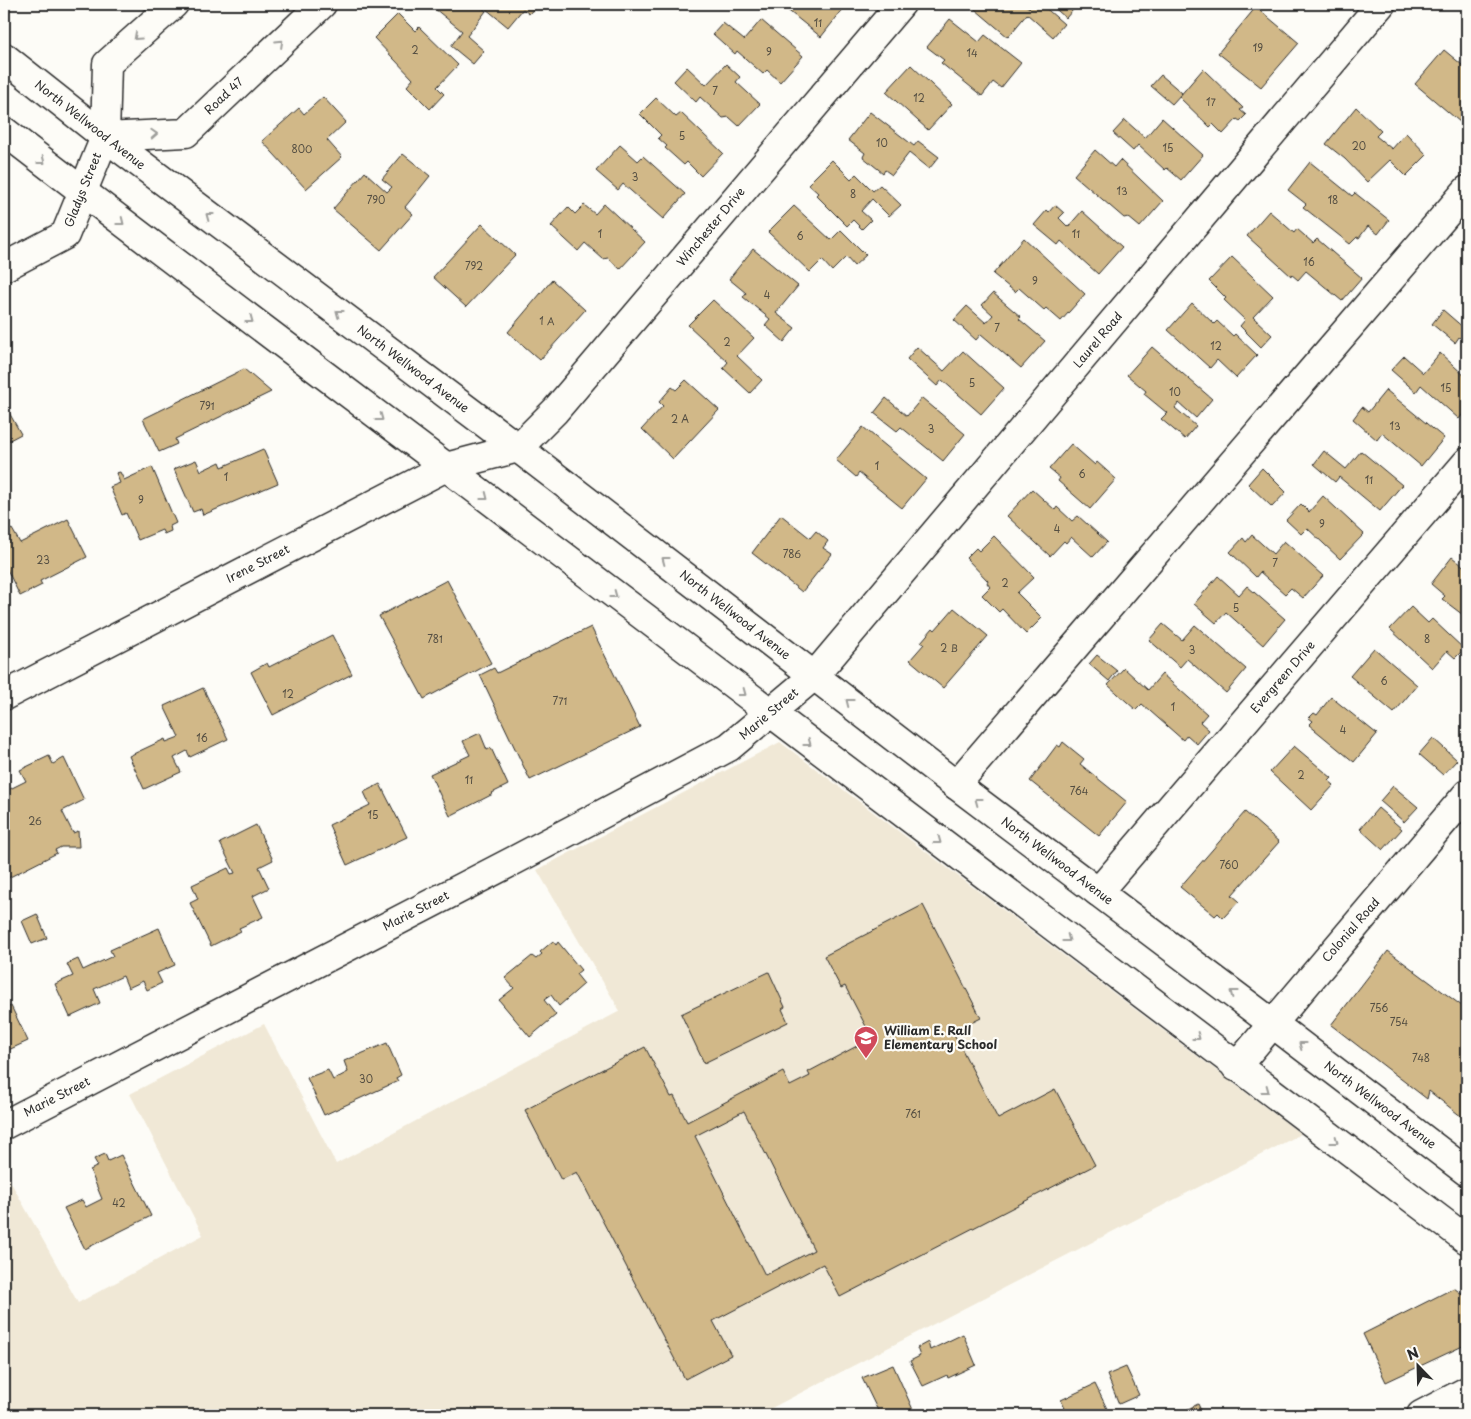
<svg xmlns="http://www.w3.org/2000/svg" width="1471" height="1419" viewBox="0 0 1471 1419" font-family="'Playpen Sans',sans-serif">
<rect width="100%" height="100%" fill="#fdfcf7"/>
<filter id="ink" filterUnits="userSpaceOnUse"><feTurbulence type="fractalNoise" baseFrequency=".02" numOctaves="2"/><feDisplacementMap in="SourceGraphic" scale="10" xChannelSelector="R" yChannelSelector="G"/><feConvolveMatrix kernelMatrix="1 2 1 2 8 2 1 2 1" color-interpolation-filters="sRGB"/></filter>
<g filter="url(#ink)">
<!-- built -->
<path fill="#f0e8d6" d="M780 742 1301 1134 758 1415H4V1170L78 1303 203 1235 130 1094 264 1024 336 1164 620 1011 537 870Z"/>
<!-- building -->
<path fill="#d1b888" stroke="#2b2b2b" fill-rule="evenodd" d="M429 4H477L486 11 467 36 484 51 473 64 451 46 462 31Z
M489 4H538L529 14 523 9 508 27 485 8Z
M780 4H838L844 8 821 37Z
M969 4H1024L1029 8 1033 4H1041L1064 24 1053 37 1027 14 1008 37Z
M1050 4H1078L1066 18Z
M1256 7 1299 43 1261 87 1218 53Z
M398 14 415 31 419 27 458 65 437 87 444 94 430 109 407 86 413 79 374 38Z
M950 19 979 42 985 35 1021 63 1001 88 993 82 982 96 941 63 944 60 927 47Z
M761 20 803 56 780 82 767 70 763 74 737 51 735 54 713 34 723 23 744 40Z
M1444 50 1467 69V128L1415 84Z
M726 64 740 77 736 82 760 104 739 126 729 117 723 118 700 97 696 102 674 81 687 67 706 85Z
M911 65 952 104 928 130 886 92Z
M1203 69 1243 108 1240 110 1246 115 1240 121 1237 119 1223 134 1213 124 1210 127 1179 97Z
M1161 75 1182 93 1172 104 1151 86Z
M323 97 346 122 327 140 342 157 306 189 262 141 299 108 304 114Z
M656 98 676 117 681 113 723 153 701 176 687 162 684 165 665 148 667 146 658 138 661 135 640 114Z
M1356 107 1381 131 1376 136 1392 149 1406 133 1427 155 1406 176 1390 160 1367 182 1345 159 1326 144Z
M870 112 914 146 918 141 939 157 929 169 909 153 892 175 885 170 883 173 863 157 865 153 848 140Z
M1162 118 1203 155 1181 180 1167 168 1165 170 1138 145 1133 151 1113 133 1125 120 1145 138Z
M620 145 638 161 643 156 685 194 663 219 623 184 618 190 596 171Z
M1095 150 1114 167 1120 160 1163 201 1140 227 1128 217 1124 218 1074 175Z
M403 154 430 176 405 207 413 214 381 250 333 209 365 172 387 192 392 187 382 179Z
M832 160 851 179 856 174 873 191 880 185 901 205 889 216 872 199 861 211 871 220 862 229 853 220 847 226 816 195 818 193 808 184Z
M1310 162 1352 196 1355 193 1389 220 1378 234 1368 226 1359 238 1357 237 1350 244 1303 207 1306 204 1288 190Z
M604 204 645 242 620 269 608 258 603 259 585 243 578 251 551 226 568 207 575 214 584 205 595 214Z
M1055 205 1064 213 1059 218 1068 227 1082 211 1122 247 1098 274 1061 241 1058 245 1034 225 1047 210 1049 212Z
M794 206 831 240 841 230 866 255 854 266 846 257 832 271 822 260 810 272 768 232Z
M1269 211 1294 233 1297 229 1313 243 1317 239 1362 278 1342 301 1306 271 1298 280 1291 274V276L1247 236Z
M482 224 515 255 466 307 433 277Z
M1024 238 1085 294 1061 321 1046 308 1044 310 1019 288 1015 292 993 274Z
M753 249 798 286 776 313 795 328 784 342 765 325 770 319 743 297 746 293 729 279Z
M1232 257 1273 296 1253 317 1272 335 1261 347 1240 326 1245 320 1224 300 1226 298 1209 281Z
M552 280 585 310 540 360 508 332Z
M993 293 1021 317 1019 319 1045 341 1021 368 981 334 976 340 954 320 967 306 986 323 993 315 982 305Z
M713 300 754 338 737 356 762 380 750 393 723 368 728 362 688 325Z
M1192 303 1214 324 1217 321 1233 336 1235 334 1257 355 1236 378 1217 360 1210 368 1168 330Z
M1443 310 1465 329 1467 326V344L1459 337 1455 343 1432 324Z
M917 347 944 371 963 351 1004 388 981 414 942 380 937 386 907 359Z
M1152 347 1212 399 1196 418 1179 403 1175 408 1196 426 1185 439 1161 419 1167 413 1144 394 1146 391 1127 375Z
M1440 353 1467 378V409L1459 419 1421 385 1416 392 1391 370 1404 356 1423 373Z
M244 369 271 392 175 439 177 444 159 452 143 419Z
M686 380 719 410 673 459 642 429 663 406 659 402 672 387 676 390Z
M1386 390 1444 438 1421 466 1382 433 1377 440 1353 419 1362 407 1368 412Z
M886 398 907 416 922 398 965 434 943 461 901 427 897 431 874 413Z
M7 409 21 434 4 443V411Z
M863 427 926 479 902 508 859 473 856 477 836 460Z
M1071 444 1095 465 1097 462 1116 479 1090 509 1058 481 1060 478 1049 469Z
M263 449 278 483 203 515 201 509 193 512 174 469 196 460 201 471 220 462 222 467Z
M1324 451 1346 469 1361 451 1402 485 1380 511 1339 477 1335 482 1314 464Z
M152 467 176 523 170 526 171 531 164 534 162 530 138 540 126 513 122 515 110 487 120 483 116 473 120 472 124 480Z
M1262 468 1286 492 1272 507 1248 484Z
M1032 489 1055 510 1057 507 1072 521 1078 516 1107 542 1093 557 1071 537 1066 543 1064 541 1050 556 1007 516Z
M1323 496 1364 534 1340 559 1307 528 1301 534 1286 520 1301 504 1309 512Z
M781 515 810 538 816 531 828 541 823 548 832 554 802 592 752 553Z
M68 519 87 557 40 581 42 585 20 596 4 563V533L12 529 20 543Z
M1252 535 1273 554 1284 541 1323 576 1303 598 1291 588 1285 594 1260 572 1256 577 1230 552 1243 538 1246 542Z
M994 536 1034 577 1017 593 1042 618 1026 634 1002 609 999 612 982 595 990 587 987 583 988 581 966 558 976 548 979 551Z
M1452 557 1467 569V618L1442 599 1445 596 1431 584Z
M1218 576 1239 595 1247 586 1285 619 1263 645 1226 612 1216 623 1194 604Z
M447 580 491 663 424 699 379 616Z
M1411 607 1428 623 1432 619 1464 649 1455 658 1447 651 1432 668 1390 629Z
M954 608 988 636 943 688 910 660 924 644 921 642 933 628 935 630Z
M1163 624 1182 640 1195 625 1246 669 1226 693 1187 659 1180 667 1149 640Z
M591 627 640 727 530 780 480 675 494 668 497 673Z
M332 635 352 674 273 715 251 672 267 663 269 667Z
M1374 648 1417 685 1394 713 1350 676Z
M1097 655 1117 671 1109 681 1089 664Z
M1124 668 1148 690 1162 674 1207 714 1200 722 1209 730 1197 744 1187 735 1183 740 1142 704 1136 710 1108 685Z
M203 688 228 739 190 757 187 751 174 758 181 772 144 789 129 756 165 739 166 742 179 737 164 706Z
M1331 697 1377 734 1354 762 1309 725 1313 721 1309 718 1314 713 1317 715Z
M480 733 487 750 491 748 508 785 492 793 493 794 450 816 430 774 470 755 463 741Z
M1433 738 1457 760 1443 775 1419 754Z
M1063 742 1084 759 1080 764 1127 802 1099 836 1030 781 1057 745 1060 747Z
M1294 746 1332 778 1329 781 1334 785 1311 810 1270 772Z
M49 756 53 764 64 758 84 800 62 811 73 833 78 831 79 847H61L55 850 57 853 6 879 4 874V801L6 800 4 792 26 781 20 770Z
M380 784 407 837 347 865 329 825 370 805 364 792Z
M1393 786 1418 807 1404 822 1380 801Z
M1378 808 1402 829 1383 850 1360 829Z
M1245 812 1279 842 1232 895 1239 901 1223 918 1218 913 1215 916 1180 887Z
M256 825 273 860 259 867 269 888 253 896 263 917 239 928 241 931 211 946 190 903 198 899 192 885 228 868 231 874 235 873 220 843Z
M923 905 981 1018 953 1032 998 1119 1055 1089 1095 1165 840 1297 823 1264 713 1321 731 1355 685 1379 577 1172 561 1180 525 1110 645 1047 671 1097 674 1096 687 1122 783 1072 790 1086 810 1076 808 1072 872 1038 845 986 841 988 824 956ZM744 1111 814 1250 765 1275 695 1136Z
M37 914 47 938 32 944 22 921Z
M159 928 175 965 157 973 162 983 147 990 143 981 128 988 123 976 94 989 100 1003 70 1017 55 984 73 976 67 964 78 959 83 970 113 956 110 950Z
M553 941 556 945 558 942 581 970 576 974 584 984 559 1006 551 995 544 1000 556 1015 530 1037 499 1000 514 988 505 978 532 956 536 959 542 954 540 952Z
M1388 951 1462 1006 1467 997V1121L1429 1091 1427 1099 1331 1025Z
M769 972 785 1007 782 1009 788 1022 704 1063 681 1014Z
M11 1006 28 1041 4 1052V1009Z
M387 1043 401 1075 396 1078 398 1081 324 1115 307 1078 328 1070 333 1080 348 1072 344 1061Z
M105 1154 108 1161 121 1155 151 1216 85 1249 64 1208 82 1200 86 1207 102 1199 90 1170 98 1166 94 1159Z
M1454 1288 1467 1298V1344L1386 1382 1363 1334Z
M963 1334 976 1365 948 1378 947 1375 923 1386 910 1361 920 1356 917 1348 928 1342 930 1350Z
M893 1365 914 1412 907 1415H880L862 1378Z
M1126 1367 1139 1395 1119 1404 1107 1375Z
M1095 1384 1110 1415H1068L1061 1400Z
M1198 1404 1203 1415H1183L1182 1412Z"/>
<g fill="none" stroke-linecap="round" stroke-linejoin="round">
<defs>
<path id="street" d="M105 137 186 133 322 4
M4 267 65 235 105 137 107 64 174 4
M4 696 446 467 518 448 555 411 901 4
M956 785 1467 190
M1098 892 1467 462
M1236 1067 1467 794
M4 1125 515 860 729 747 815 675 1381 4
M1421 1415 1467 1391"/>
<path id="secondary" d="M4 57 105 137 518 448 956 785 1272 1023 1467 1172
M4 131C150 244 298 355 445 466 785 725 1125 984 1467 1240"/>
</defs>
<!-- street casing -->
<use href="#street" stroke="#2b2b2b" stroke-width="31"/>
<!-- secondary casing -->
<use href="#secondary" stroke="#2b2b2b" stroke-width="31"/>
<!-- street -->
<use href="#street" stroke="#fdfcf7" stroke-width="28"/>
<!-- secondary -->
<use href="#secondary" stroke="#fdfcf7" stroke-width="28"/>
</g>
<!-- one-way arrows -->
<defs><path id="oneway-chevron" d="M-2-3.5L2.5 0L-2 3.5" fill="none" stroke-width="1.6" stroke-linecap="round" stroke-linejoin="round" transform="scale(1.25)"/></defs>
<g stroke="#9e9e9b">
<use href="#oneway-chevron" transform="translate(137 37) rotate(138)"/>
<use href="#oneway-chevron" transform="translate(280 43) rotate(-43)"/>
<use href="#oneway-chevron" transform="translate(154 134) rotate(-3)"/>
<use href="#oneway-chevron" transform="translate(42 161) rotate(38)"/>
<use href="#oneway-chevron" transform="translate(209 216) rotate(-143)"/>
<use href="#oneway-chevron" transform="translate(121 222) rotate(38)"/>
<use href="#oneway-chevron" transform="translate(339 313) rotate(-143)"/>
<use href="#oneway-chevron" transform="translate(250 320) rotate(37)"/>
<use href="#oneway-chevron" transform="translate(380 418) rotate(37)"/>
<use href="#oneway-chevron" transform="translate(485 497) rotate(38)"/>
<use href="#oneway-chevron" transform="translate(665 560) rotate(-143)"/>
<use href="#oneway-chevron" transform="translate(614 595) rotate(37)"/>
<use href="#oneway-chevron" transform="translate(743 693) rotate(37)"/>
<use href="#oneway-chevron" transform="translate(849 702) rotate(-142)"/>
<use href="#oneway-chevron" transform="translate(808 743) rotate(37)"/>
<use href="#oneway-chevron" transform="translate(978 801) rotate(-143)"/>
<use href="#oneway-chevron" transform="translate(938 841) rotate(37)"/>
<use href="#oneway-chevron" transform="translate(1067 939) rotate(37)"/>
<use href="#oneway-chevron" transform="translate(1233 993) rotate(-143)"/>
<use href="#oneway-chevron" transform="translate(1197 1037) rotate(37)"/>
<use href="#oneway-chevron" transform="translate(1302 1045) rotate(-143)"/>
<use href="#oneway-chevron" transform="translate(1266 1090) rotate(37)"/>
<use href="#oneway-chevron" transform="translate(1335 1141) rotate(37)"/>
</g>
</g>
<!-- icons -->
<defs>
<symbol id="school-pin" viewBox="-11 -11 22 30"><path d="M0 17L-7.5 6A9.5 9.5 0 1 1 7.5 6Z" fill="#d1495b" stroke="#fdfcf7"/><path d="M0-5L7-2L0 1L-7-2ZM-4 1L0 2.5L4 1V4Q0 6-4 4Z" fill="#fff"/></symbol>
</defs>
<g fill-rule="evenodd">
<use href="#school-pin" x="852" y="1024" width="28" height="38"/>
</g>
<g text-anchor="middle" stroke-width="4.5" stroke-linejoin="round" paint-order="stroke">
<!-- number labels -->
<g font-size="10" fill="#544e42">
<text x="818" y="27">11</text>
<text x="1258" y="52">19</text>
<text x="415" y="54">2</text>
<text x="769" y="56">9</text>
<text x="972" y="57">14</text>
<text x="715" y="95">7</text>
<text x="919" y="102">12</text>
<text x="1211" y="106">17</text>
<text x="682" y="140">5</text>
<text x="882" y="147">10</text>
<text x="1359" y="150">20</text>
<text x="1168" y="152">15</text>
<text x="302" y="153">800</text>
<text x="635" y="181">3</text>
<text x="1122" y="195">13</text>
<text x="853" y="198">8</text>
<text x="376" y="204">790</text>
<text x="1333" y="204">18</text>
<text x="600" y="238">1</text>
<text x="1076" y="238">11</text>
<text x="800" y="240">6</text>
<text x="1309" y="266">16</text>
<text x="474" y="270">792</text>
<text x="1035" y="285">9</text>
<text x="767" y="299">4</text>
<text x="547" y="325">1 A</text>
<text x="997" y="332">7</text>
<text x="727" y="346">2</text>
<text x="1216" y="350">12</text>
<text x="972" y="387">5</text>
<text x="1446" y="392">15</text>
<text x="1175" y="396">10</text>
<text x="207" y="410">791</text>
<text x="680" y="423">2 A</text>
<text x="1395" y="430">13</text>
<text x="931" y="433">3</text>
<text x="877" y="470">1</text>
<text x="1082" y="478">6</text>
<text x="226" y="481">1</text>
<text x="1369" y="484">11</text>
<text x="141" y="504">9</text>
<text x="1322" y="528">9</text>
<text x="1057" y="533">4</text>
<text x="792" y="558">786</text>
<text x="43" y="564">23</text>
<text x="1275" y="567">7</text>
<text x="1005" y="587">2</text>
<text x="1236" y="612">5</text>
<text x="435" y="643">781</text>
<text x="1427" y="643">8</text>
<text x="949" y="652">2 B</text>
<text x="1192" y="654">3</text>
<text x="1384" y="685">6</text>
<text x="288" y="698">12</text>
<text x="560" y="705">771</text>
<text x="1173" y="711">1</text>
<text x="1343" y="734">4</text>
<text x="202" y="742">16</text>
<text x="1301" y="779">2</text>
<text x="469" y="784">11</text>
<text x="1079" y="795">764</text>
<text x="373" y="819">15</text>
<text x="35" y="825">26</text>
<text x="1229" y="869">760</text>
<text x="1379" y="1012">756</text>
<text x="1399" y="1026">754</text>
<text x="1421" y="1062">748</text>
<text x="366" y="1083">30</text>
<text x="913" y="1118">761</text>
<text x="119" y="1207">42</text>
</g>
<!-- street labels -->
<g font-size="12" fill="#2b2b2b" stroke="#fdfcf7">
<text transform="translate(224 96) rotate(-43)" y="4">Road 47</text>
<text transform="translate(90 125) rotate(38)" y="4">North Wellwood Avenue</text>
<text transform="translate(83 190) rotate(-68)" y="4">Gladys Street</text>
<text transform="translate(711 227) rotate(-50)" y="4">Winchester Drive</text>
<text transform="translate(1098 340) rotate(-50)" y="4">Laurel Road</text>
<text transform="translate(413 369) rotate(37)" y="4">North Wellwood Avenue</text>
<text transform="translate(258 564) rotate(-27)" y="4">Irene Street</text>
<text transform="translate(735 615) rotate(38)" y="4">North Wellwood Avenue</text>
<text transform="translate(1283 677) rotate(-49)" y="4">Evergreen Drive</text>
<text transform="translate(769 714) rotate(-40)" y="4">Marie Street</text>
<text transform="translate(1057 861) rotate(37)" y="4">North Wellwood Avenue</text>
<text transform="translate(416 911) rotate(-27)" y="4">Marie Street</text>
<text transform="translate(1351 930) rotate(-49)" y="4">Colonial Road</text>
<text transform="translate(57 1097) rotate(-27)" y="4">Marie Street</text>
<text transform="translate(1380 1105) rotate(37)" y="4">North Wellwood Avenue</text>
</g>
<!-- poi labels -->
<g font-size="12" font-weight="bold" fill="#2b2b2b" stroke="#fdfcf7" text-anchor="start">
<text x="884" y="1035">William E. Rall<tspan x="884" dy="14">Elementary School</tspan></text>
</g>
</g>
<!-- margin -->
<rect width="1471" height="1419" fill="none" stroke="#fdfcf7" stroke-width="20"/>
<rect x="10" y="10" width="1451" height="1399" fill="none" stroke="#2b2b2b" stroke-width="2" filter="url(#ink)"/>
<!-- north arrow -->
<g transform="translate(1418 1366) rotate(337)" stroke="#fdfcf7" stroke-width="4" paint-order="stroke">
<path d="M0-4L9 19L0 12L-9 19Z" fill="#2b2b2b"/>
<text y="-8" font-size="14" font-weight="bold" text-anchor="middle" fill="#2b2b2b">N</text>
</g>
</svg>
